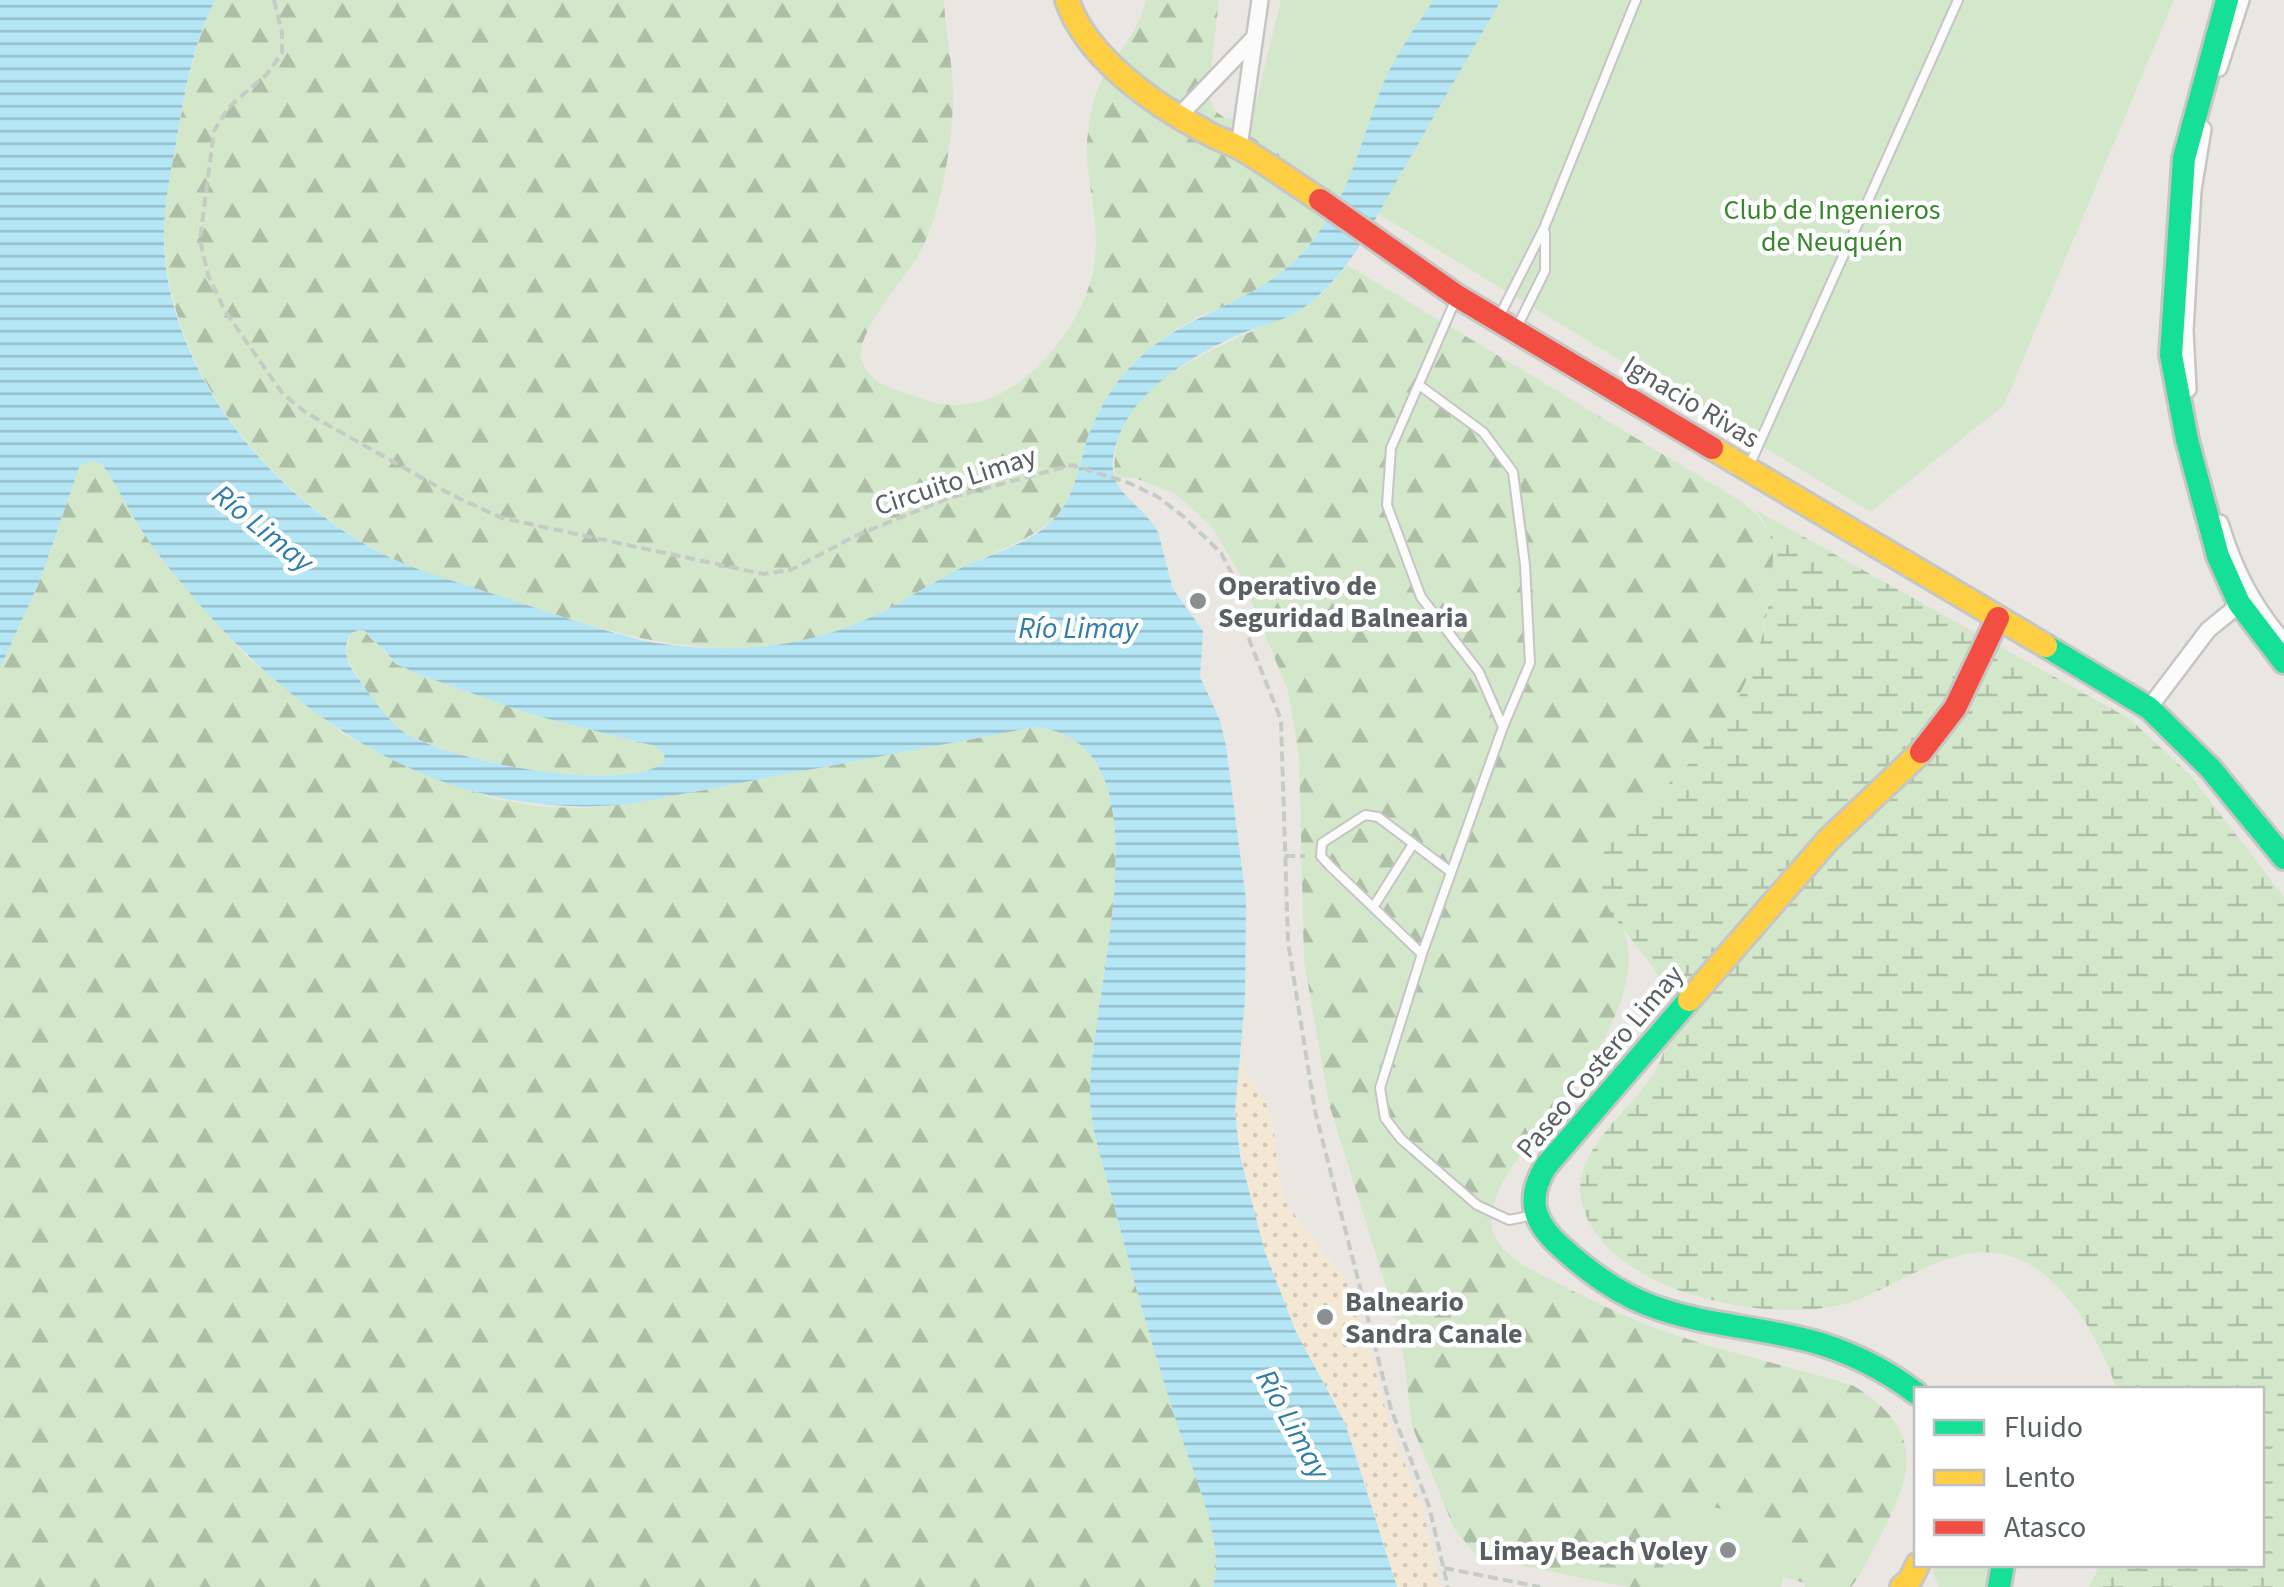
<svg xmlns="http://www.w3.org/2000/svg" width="2284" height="1587" viewBox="0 0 2284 1587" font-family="'Source Sans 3',sans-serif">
<defs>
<pattern id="forest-firs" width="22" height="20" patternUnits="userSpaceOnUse" patternTransform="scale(2.5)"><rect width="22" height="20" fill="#d3e8cb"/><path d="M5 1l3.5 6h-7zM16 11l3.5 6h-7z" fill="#aebfa8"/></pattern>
<pattern id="wetland-marsh" width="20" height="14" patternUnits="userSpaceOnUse" patternTransform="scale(2.5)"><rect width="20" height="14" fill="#d3e8cb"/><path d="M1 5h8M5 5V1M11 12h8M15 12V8" fill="none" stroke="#aebfa8"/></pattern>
<pattern id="sand-dots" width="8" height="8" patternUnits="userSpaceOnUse" patternTransform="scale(2.5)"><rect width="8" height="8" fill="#f4e8d5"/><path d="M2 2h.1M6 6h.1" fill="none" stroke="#d3c9b9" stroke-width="1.8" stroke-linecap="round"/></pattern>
<pattern id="water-rules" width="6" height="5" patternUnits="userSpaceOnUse" patternTransform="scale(2.5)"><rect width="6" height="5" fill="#b5e6f6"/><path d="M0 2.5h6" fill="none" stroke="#96becb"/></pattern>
</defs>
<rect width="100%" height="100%" fill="#eae7e2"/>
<!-- forest -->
<path fill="url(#forest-firs)" d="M215 0H944C945 35 955 71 953 105 951 149 941 214 920 252 907 277 858 329 861 356 864 380 890 389 911 395 925 400 940 405 955 405 1020 405 1080 331 1093 272 1101 233 1090 197 1087 159 1086 142 1089 123 1092 107 1099 68 1137 41 1146 0H1219L1208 95 1214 110 1225 118 1238 119 1274 96 1352 177C1328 224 1298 268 1251 294 1238 302 1223 306 1209 312 1184 323 1160 339 1140 357 1115 380 1097 410 1086 442 1080 463 1076 484 1066 503 1061 511 1056 519 1048 524 1021 544 988 554 958 570 920 589 884 615 844 629 731 667 638 642 529 606 478 589 421 576 374 549 266 487 176 378 165 251 161 211 171 172 178 133 186 88 195 41 215 0Z
M1347 265 1734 497C1777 525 1776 545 1770 593 1759 677 1727 730 1666 787 1647 805 1620 823 1607 846 1586 885 1609 900 1623 929 1637 962 1623 1001 1608 1031 1595 1058 1578 1084 1560 1108 1536 1138 1469 1202 1499 1243 1512 1263 1541 1274 1561 1285 1597 1303 1634 1321 1672 1334 1732 1354 1794 1367 1854 1386 1930 1433 1911 1480 1875 1546 1867 1560 1862 1574 1851 1587H1805V1583L1783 1577 1793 1523 1677 1501 1659 1587H1627L1488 1559 1475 1554 1454 1528 1412 1426 1401 1335 1329 1104 1304 961 1299 757 1288 691 1241 575 1211 526 1176 494 1135 478H1115C1106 368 1244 345 1315 299 1327 291 1337 277 1347 265Z
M91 461 102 464 158 554 209 614 247 657 346 736 437 779 495 799 545 807 586 808 629 804 1035 727C1184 743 1079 1017 1091 1113 1095 1143 1105 1173 1113 1201 1132 1277 1154 1352 1178 1427 1192 1472 1226 1541 1213 1587H0V668L39 583 80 465Z
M359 630 365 632 396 664 418 674 533 715 655 746 664 753 665 762C622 795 448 762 405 732 379 714 359 681 345 654L351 633Z"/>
<!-- wetland -->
<path fill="url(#wetland-marsh)" d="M1754 509 2130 719 2191 776 2284 897V1587H2089L2100 1565 2262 1564V1390L2117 1389C2093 1324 2044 1236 1962 1255 1922 1264 1889 1289 1851 1302 1774 1327 1606 1294 1582 1204 1569 1153 1627 1114 1652 1076 1664 1059 1668 1040 1669 1020 1673 947 1569 915 1607 846 1619 823 1647 805 1665 787 1727 730 1759 678 1770 594 1774 561 1778 534 1754 509Z"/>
<!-- sand -->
<path fill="url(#sand-dots)" d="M1240 1063C1252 1080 1266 1097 1271 1117 1278 1145 1274 1174 1287 1201 1305 1238 1342 1265 1357 1302L1391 1430 1423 1508 1440 1587H1397L1356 1451 1345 1423 1296 1332 1265 1252 1251 1206 1237 1131 1235 1110Z"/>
<!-- green -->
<path fill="#d3e8cb" d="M1281 0H2174L2004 405 1871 512 1248 135Z
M1677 1500 1794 1523 1781 1587H1659Z
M1933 1565H1990L1989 1578 1985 1587H1939L1933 1573Z"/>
<!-- water -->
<path fill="url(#water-rules)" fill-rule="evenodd" d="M0 0H215C191 47 183 103 174 154 168 184 163 214 164 245 170 373 268 492 377 551 411 569 448 579 484 591 537 608 590 627 644 641 718 654 798 651 867 619 899 605 929 584 961 568 990 554 1031 544 1054 519 1074 499 1078 469 1086 443 1096 412 1113 383 1137 360 1194 305 1267 305 1316 236 1355 183 1360 142 1383 84 1396 54 1415 27 1434 0H1501C1467 59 1433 118 1399 177 1375 219 1354 264 1318 296 1288 324 1265 322 1231 338 1189 358 1136 390 1119 436 1097 492 1137 496 1158 532L1173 589 1203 631 1200 677 1220 720 1226 746 1246 899 1245 999 1235 1110 1240 1156 1265 1252 1296 1332 1345 1423 1397 1587H1213C1226 1541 1192 1472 1178 1427 1154 1352 1132 1277 1113 1201 1105 1173 1095 1142 1091 1113 1079 1017 1184 743 1035 727L629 804C430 825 274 705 159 555 137 527 122 494 102 464L92 461 80 465 39 583 0 668ZM359 630 365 631 397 664 418 674 533 715 655 746 664 753 665 762C622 795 449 761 405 733 387 720 373 699 360 681 348 666 340 651 351 633Z"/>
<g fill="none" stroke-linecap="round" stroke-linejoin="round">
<defs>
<path id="lane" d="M1455 301 1391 448 1387 505 1421 597 1479 672 1503 727
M1499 317 1544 228 1636 0
M1517 327 1545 271V233
M1419 385 1483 432 1513 472 1525 565 1530 663 1503 727 1422 954 1380 1088 1385 1118 1401 1139 1477 1205 1509 1220 1534 1215
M1749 466 1958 0
M1374 906 1413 844
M1422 954 1330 866 1321 856 1322 843 1365 815 1378 817 1451 872"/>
<path id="street" d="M2219 68 2241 0
M1181 114 1252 40
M1239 147 1260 0
M2188 389 2185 331 2193 190 2203 129
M2220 523C2234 569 2252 605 2284 642
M2149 708 2208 630 2246 599"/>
<path id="fast" d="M2227 0 2184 158 2171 355 2187 440 2218 556 2239 603 2284 662
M2046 646 2149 708 2210 768 2284 858
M1689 1000 1546 1166C1526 1198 1533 1222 1560 1246 1586 1270 1615 1292 1649 1305 1703 1326 1765 1327 1821 1344 1856 1355 1887 1371 1916 1393
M1999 1587 2003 1564"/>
<path id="slow" d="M1067 0C1086 57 1154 105 1206 132 1217 139 1230 142 1242 149 1269 165 1294 183 1320 200
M1712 448 2046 646
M1689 1000 1828 840 1921 752
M1902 1587 1910 1580 1918 1564"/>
<path id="jam" d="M1320 200 1457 296 1712 448
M1921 752 1955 708 1998 618"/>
</defs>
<!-- lane casing -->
<use href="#lane" stroke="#c5c5c4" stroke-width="12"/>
<!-- street casing -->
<use href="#street" stroke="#c5c5c4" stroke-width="20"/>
<!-- fast casing -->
<use href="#fast" stroke="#c6c6c5" stroke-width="28"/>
<!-- slow casing -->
<use href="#slow" stroke="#c6c6c5" stroke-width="28"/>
<!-- jam casing -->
<use href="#jam" stroke="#c6c6c5" stroke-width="28"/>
<!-- path -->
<path stroke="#c5ccc6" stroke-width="4" stroke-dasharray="10 5" stroke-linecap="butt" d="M274 0 282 33V53L267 74 229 107 214 131 200 240 208 275 225 311 282 393 305 412 454 496 502 518 763 574 791 570 855 536 949 498 1072 465 1129 483 1158 497 1184 517 1221 553 1233 576 1250 642 1281 720 1288 942 1315 1111 1391 1409 1429 1506 1448 1587
M1285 856H1305
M1444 1568 1540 1587"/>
<!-- lane -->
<use href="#lane" stroke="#fcfbfb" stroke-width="8"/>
<!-- street -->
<use href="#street" stroke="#fcfbfb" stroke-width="15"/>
<!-- fast -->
<use href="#fast" stroke="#16e098" stroke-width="22"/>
<!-- slow -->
<use href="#slow" stroke="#ffcf43" stroke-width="22"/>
<!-- jam -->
<use href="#jam" stroke="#f24e42" stroke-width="22"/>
</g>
<!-- markers -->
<g fill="#8c8f8f" stroke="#fff" stroke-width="4">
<circle cx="1198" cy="601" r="10"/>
<circle cx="1325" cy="1317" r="10"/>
<circle cx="1728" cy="1550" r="10"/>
</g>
<g text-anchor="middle" stroke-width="9" stroke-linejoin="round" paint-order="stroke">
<!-- park labels -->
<g font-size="28" fill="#38862d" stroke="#fff">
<text x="1832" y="219">Club de Ingenieros<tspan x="1832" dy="32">de Neuquén</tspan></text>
</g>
<!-- street labels -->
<g font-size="28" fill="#595f62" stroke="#fff">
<text transform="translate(1692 401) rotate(31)" y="10">Ignacio Rivas</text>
<text transform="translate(955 480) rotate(-18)" y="10">Circuito Limay</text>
<text transform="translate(1599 1061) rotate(-50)" y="10">Paseo Costero Limay</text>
</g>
<!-- poi labels -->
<g font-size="28" font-weight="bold" fill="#595f62" stroke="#fff" text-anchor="start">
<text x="1218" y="595">Operativo de<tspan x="1218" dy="32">Seguridad Balnearia</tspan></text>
<text x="1345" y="1311">Balneario<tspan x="1345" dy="32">Sandra Canale</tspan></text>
<text x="1708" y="1560" text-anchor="end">Limay Beach Voley</text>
</g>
<!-- water labels -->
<g font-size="30" font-style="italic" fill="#2f7ea7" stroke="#fff">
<text transform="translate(263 528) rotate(39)" y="10">Río Limay</text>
<text x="1078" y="638">Río Limay</text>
<text transform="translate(1293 1424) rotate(61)" y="10">Río Limay</text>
</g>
</g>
<!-- legend -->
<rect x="1914" y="1387" width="350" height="180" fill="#ffffff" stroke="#bdbfc0" stroke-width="2.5"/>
<rect x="1934" y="1420" width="50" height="15" fill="#16e098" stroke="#bdbfc0" stroke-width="2.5"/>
<text x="2004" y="1437" font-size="30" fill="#595f62">Fluido</text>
<rect x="1934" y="1470" width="50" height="15" fill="#ffcf43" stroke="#bdbfc0" stroke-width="2.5"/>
<text x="2004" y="1487" font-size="30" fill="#595f62">Lento</text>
<rect x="1934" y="1520" width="50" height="15" fill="#f24e42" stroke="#bdbfc0" stroke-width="2.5"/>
<text x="2004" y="1537" font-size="30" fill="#595f62">Atasco</text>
</svg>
